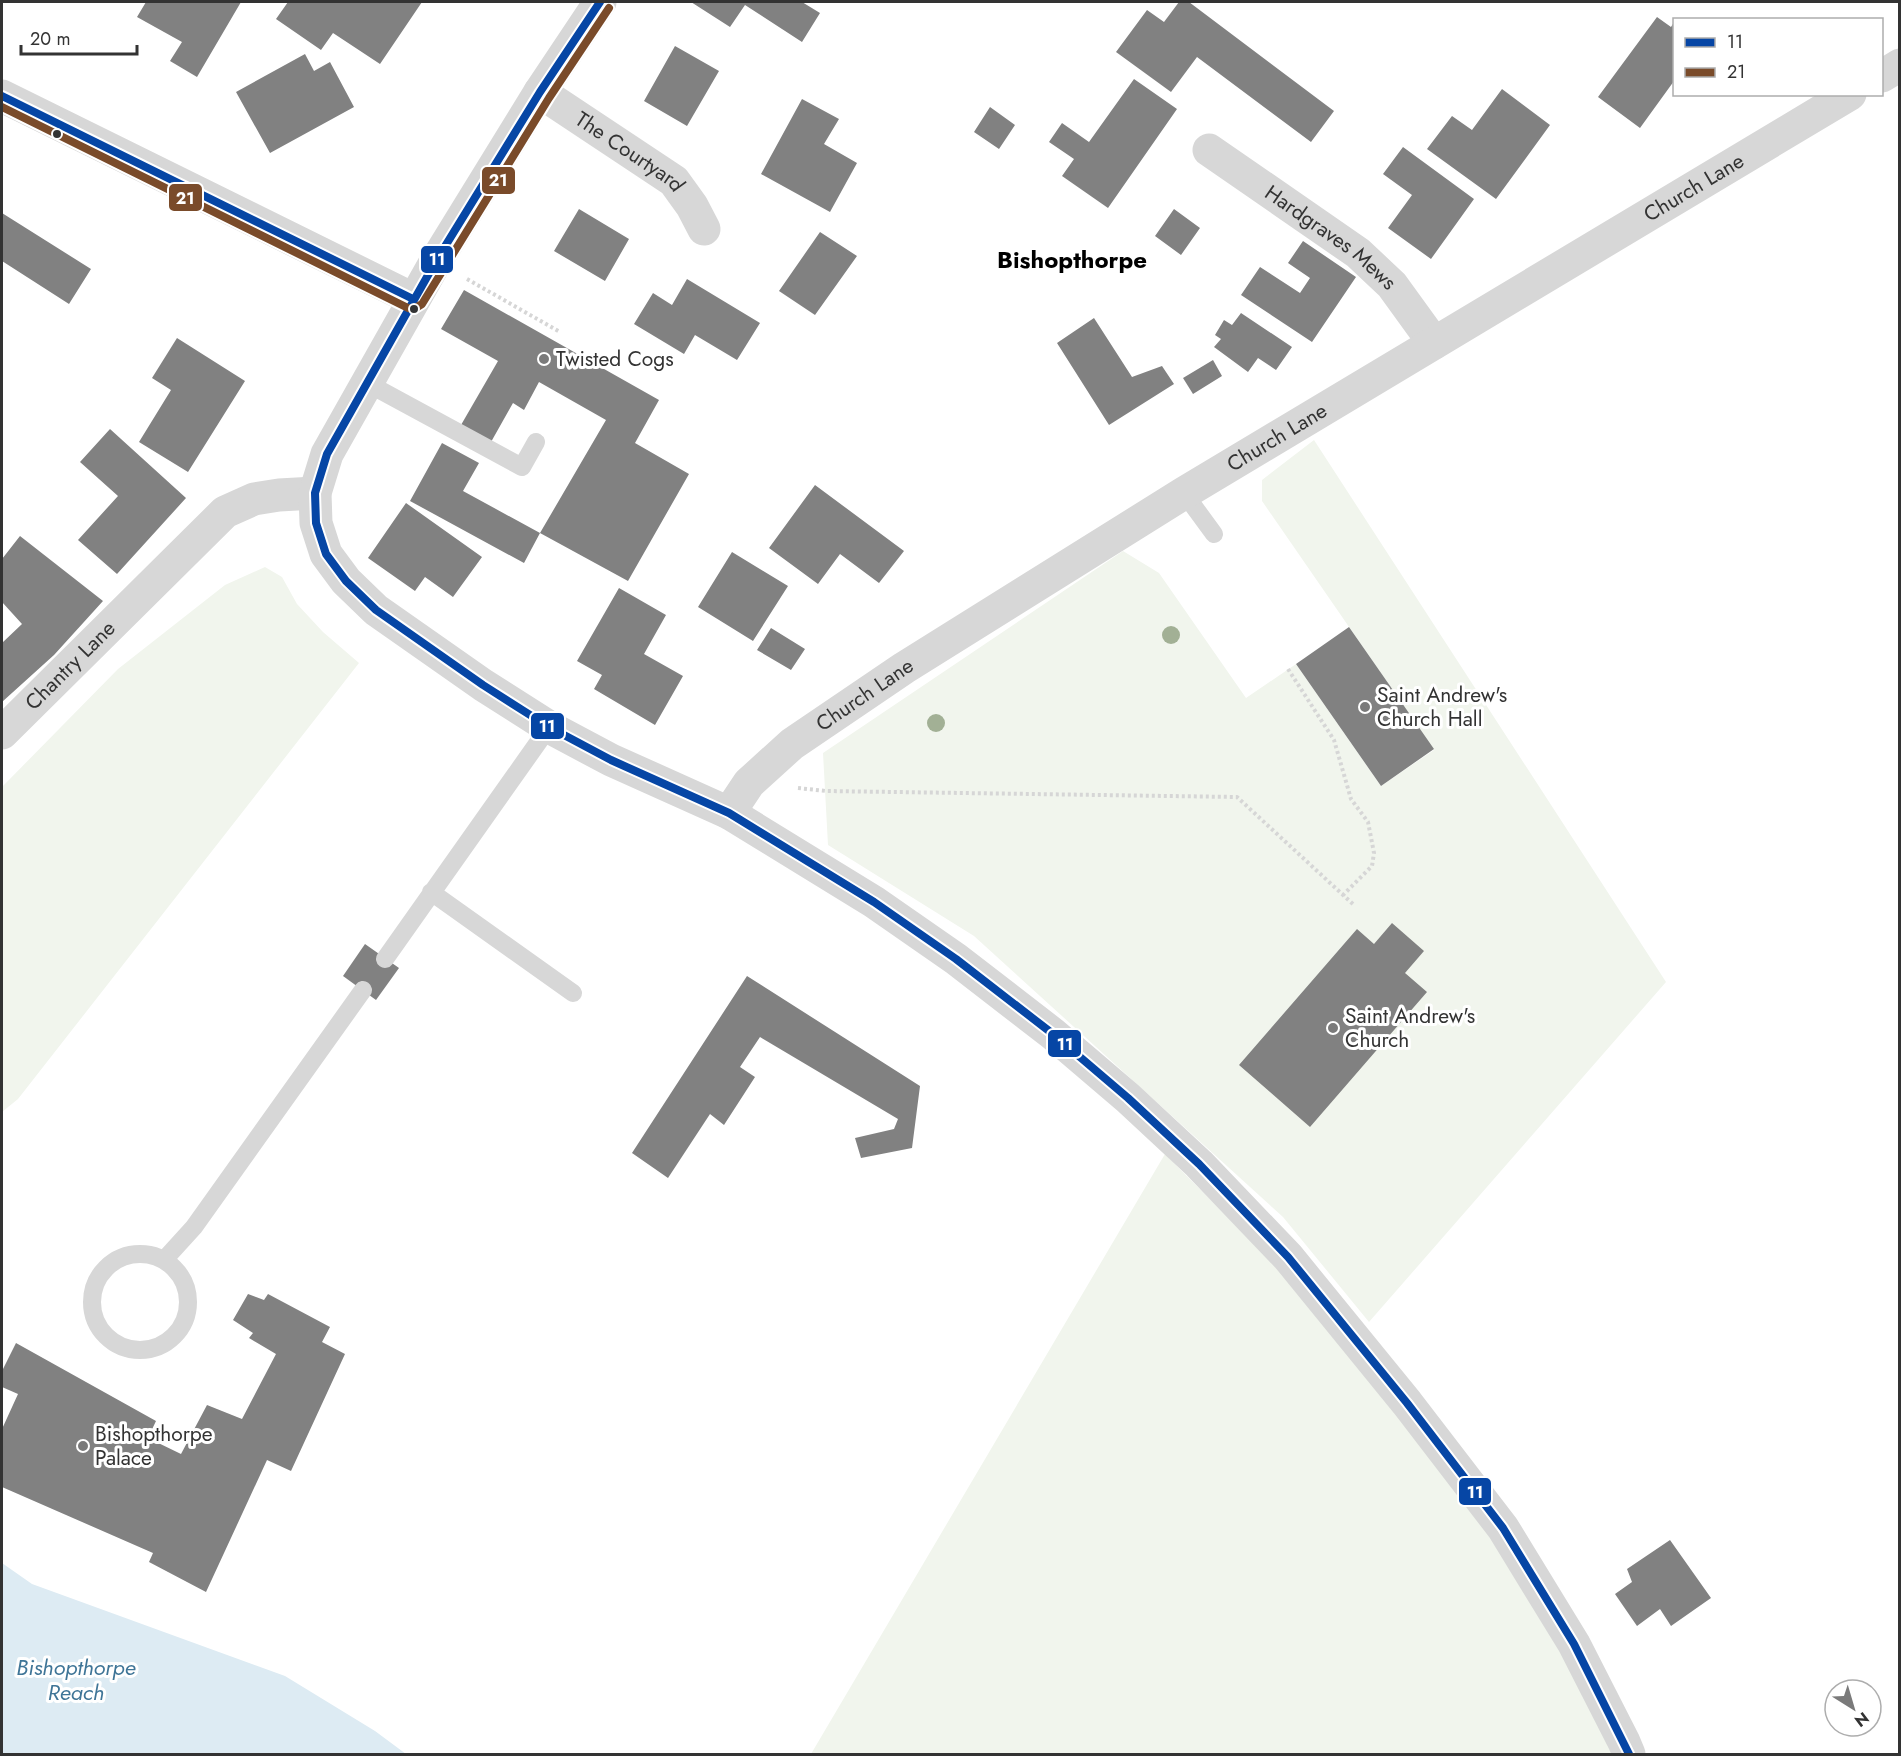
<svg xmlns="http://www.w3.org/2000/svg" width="1901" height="1756" viewBox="0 0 1901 1756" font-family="Jost,sans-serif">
<rect width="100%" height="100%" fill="#fff"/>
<!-- green -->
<path fill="#f1f5ed" d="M1314 440 1666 982 1369 1322 1283 1217 974 936 828 845 823 753 1123 551 1159 573 1246 698 1296 664 1381 786 1434 750 1262 501V480Z
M265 567 282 577 297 604 323 632 359 663 18 1099 2 1112V787L118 669 225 585Z
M1165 1154 1281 1271 1493 1534 1610 1739 1615 1754H811Z"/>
<!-- water -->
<path fill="#ddebf3" d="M2 1563 32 1584 285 1676 375 1731 406 1754H2Z"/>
<!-- building -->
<path fill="#818181" d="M146 2H241L197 77 170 61 182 42 137 17Z
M288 2H422L380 64 333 33 321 50 276 19Z
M691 2H802L820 13 802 42 745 5 730 27Z
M1179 2H1189L1334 111 1311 142 1197 57 1171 92 1116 52 1147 10 1164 22Z
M1657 17 1671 27 1674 22V81L1640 128 1598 97Z
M675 46 719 71 687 126 644 101Z
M305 54 314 71 330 62 354 107 270 153 236 92Z
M1134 79 1177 109 1108 208 1062 176 1074 159 1049 142 1062 123 1089 142Z
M1502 89 1550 125 1496 199 1427 149 1452 116 1472 130Z
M802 99 839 119 824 144 857 163 830 212 761 174Z
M990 107 1015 125 999 149 974 132Z
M1403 147 1474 199 1431 259 1388 228 1412 195 1383 174Z
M579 209 629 239 605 281 554 251Z
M1174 209 1200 228 1181 255 1155 236Z
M2 213 91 269 69 304 2 261Z
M820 232 857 256 815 315 779 291Z
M1303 241 1356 277 1312 342 1241 295 1260 267 1300 293 1310 278 1288 263Z
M687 279 760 323 737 360 695 335 684 354 634 324 653 293 672 305Z
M464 290 659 400 635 443 689 474 628 581 540 533 606 420 539 382 524 410 513 403 491 442 461 425 498 361 441 329Z
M1241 313 1292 347 1276 370 1258 358 1248 372 1214 347 1221 339 1215 335 1224 320 1232 325Z
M1094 318 1132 377 1162 366 1174 384 1109 425 1057 343Z
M177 338 245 381 188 472 139 442 171 390 152 378Z
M1213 360 1222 376 1193 394 1183 378Z
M110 429 186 498 117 574 78 540 118 496 80 462Z
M442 443 479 463 463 491 540 533 524 563 410 501Z
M815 485 904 551 879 583 840 554 818 584 769 548Z
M406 503 482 557 453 597 425 577 415 591 368 558Z
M20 536 103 601 54 655 2 702V643L22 624 2 602V559Z
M732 552 788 586 753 641 698 607Z
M619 588 666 615 644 654 683 676 655 725 594 689 602 675 577 661Z
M1349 627 1434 749 1381 786 1296 664Z
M771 628 805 649 791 670 757 650Z
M1392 923 1424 951 1405 973 1427 992 1310 1127 1239 1065 1357 929 1374 944Z
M365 944 399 968 376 1000 343 976Z
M747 976 920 1086 912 1148 861 1158 855 1138 894 1129 898 1119 760 1037 740 1067 755 1077 724 1125 710 1114 668 1178 632 1153Z
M248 1294 264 1300 268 1294 330 1327 322 1342 345 1354 291 1471 267 1460 206 1592 149 1562 153 1553 2 1487V1429L18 1394 2 1387V1371L16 1343 156 1421 148 1438 181 1454 207 1405 242 1419 276 1354 249 1338 253 1333 233 1320Z
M1670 1540 1711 1598 1671 1626 1660 1609 1637 1626 1615 1594 1632 1582 1627 1569Z"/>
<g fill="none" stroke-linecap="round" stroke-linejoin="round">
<!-- path -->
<path stroke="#d6d6d6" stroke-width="4" stroke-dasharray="3 3" stroke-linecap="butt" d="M467 279 560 332
M1288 669 1334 740 1351 799 1368 822 1374 853 1372 866 1343 895
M798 788 826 791 1237 797 1355 906"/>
<!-- service -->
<path stroke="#d7d7d7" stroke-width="18" d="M367 383 522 467 536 442
M1184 493 1214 534
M431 892 573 993
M385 959 549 727
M92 1302a48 48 0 1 1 96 0a48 48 0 1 1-96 0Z
M164 1260 194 1227 363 990"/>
<!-- minor -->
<g stroke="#d7d7d7" stroke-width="33">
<path id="s1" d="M540 92 674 181 692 206 704 229"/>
<path id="s2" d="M1209 150 1358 253 1392 285 1434 343"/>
<path id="s3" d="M2 733 225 512 254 499 279 495 315 493"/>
</g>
<!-- tertiary -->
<g stroke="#d7d7d7" stroke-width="33">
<path d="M600 2 540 92 436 261 327 454 315 493 316 523 326 554 346 581 376 610 483 685 549 727 611 760 729 813 874 902 956 959 1053 1034 1128 1098 1199 1164 1288 1257 1407 1403 1503 1528 1574 1644 1624 1742 1629 1754"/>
<path d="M1882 76 1900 65"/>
<path d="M2 96 413 299"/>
<path id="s4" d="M729 813 749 783 792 744 904 668 1184 493 1850 94"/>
</g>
<defs>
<path id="bus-1" d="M600 2 540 92 436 261 327 454 315 493 316 523 326 554 346 581 376 610 483 685 549 727 611 760 729 813 874 902 956 959 1053 1034 1128 1098 1199 1164 1288 1257 1407 1403 1503 1528 1574 1644 1629 1754
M2 96 413 299"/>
<path id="bus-2" d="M2 107 408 308 414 309 422 304 549 98 609 8"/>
</defs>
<!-- bus-1 casing -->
<use href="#bus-1" stroke="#fff" stroke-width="12"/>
<!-- bus-2 casing -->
<use href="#bus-2" stroke="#fff" stroke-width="12"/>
<!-- bus-1 -->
<use href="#bus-1" stroke="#0646a5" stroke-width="8"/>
<!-- bus-2 -->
<use href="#bus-2" stroke="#7a4b2a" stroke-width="8"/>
</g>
<!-- trees -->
<g fill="#a2b095">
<circle cx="1171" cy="635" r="9"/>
<circle cx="936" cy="723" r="9"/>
</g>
<!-- markers -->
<g fill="#333" stroke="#fff" stroke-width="2">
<circle cx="57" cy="134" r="5"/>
<circle cx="414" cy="309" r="5"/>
</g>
<g fill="#7a7a7a" stroke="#fff" stroke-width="2">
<circle cx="544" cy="359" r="6"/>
<circle cx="1365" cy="707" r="6"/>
<circle cx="1333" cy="1028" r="6"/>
<circle cx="83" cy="1446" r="6"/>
</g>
<g text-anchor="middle" stroke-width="6" stroke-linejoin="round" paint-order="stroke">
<!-- street labels -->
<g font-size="21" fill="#333" stroke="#fff">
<text dy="7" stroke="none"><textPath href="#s1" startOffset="108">The Courtyard</textPath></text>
<text dy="7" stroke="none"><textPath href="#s4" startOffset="1154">Church Lane</textPath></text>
<text dy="7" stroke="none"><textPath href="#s2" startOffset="150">Hardgraves Mews</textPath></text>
<text dy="7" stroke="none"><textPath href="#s4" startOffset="668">Church Lane</textPath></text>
<text dy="7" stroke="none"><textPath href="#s3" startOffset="96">Chantry Lane</textPath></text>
<text dy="7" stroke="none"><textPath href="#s4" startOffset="182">Church Lane</textPath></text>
</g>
<!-- poi labels -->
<g font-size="21" fill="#333" stroke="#fff" text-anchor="start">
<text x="556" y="366">Twisted Cogs</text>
<text x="1377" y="702">Saint Andrew's<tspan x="1377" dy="24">Church Hall</tspan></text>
<text x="1345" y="1023">Saint Andrew's<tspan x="1345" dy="24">Church</tspan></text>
<text x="95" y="1441">Bishopthorpe<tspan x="95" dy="24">Palace</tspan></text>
</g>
<!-- water labels -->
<g font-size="22" font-style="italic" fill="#3f7597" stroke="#fff">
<text x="76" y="1675">Bishopthorpe<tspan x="76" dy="25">Reach</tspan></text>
</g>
<!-- quarter labels -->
<g font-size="24" font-weight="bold" fill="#000" stroke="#fff">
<text x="1072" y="268">Bishopthorpe</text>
</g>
</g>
<g stroke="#fff" stroke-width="2">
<rect x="481" y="166" width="35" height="29" rx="6" fill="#7a4b2a"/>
<rect x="168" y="183" width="35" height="29" rx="6" fill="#7a4b2a"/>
<rect x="420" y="245" width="34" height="29" rx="6" fill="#0646a5"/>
<rect x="530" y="712" width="35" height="28" rx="6" fill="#0646a5"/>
<rect x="1047" y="1029" width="35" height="29" rx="6" fill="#0646a5"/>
<rect x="1458" y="1477" width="34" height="29" rx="6" fill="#0646a5"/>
</g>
<g font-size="16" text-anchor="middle" font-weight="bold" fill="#fff">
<text x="498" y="186">21</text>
<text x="185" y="204">21</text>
<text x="437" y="265">11</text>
<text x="547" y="732">11</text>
<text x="1065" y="1050">11</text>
<text x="1475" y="1498">11</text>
</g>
<!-- border -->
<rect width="1901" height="1756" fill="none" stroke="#333333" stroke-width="6"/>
<!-- legend -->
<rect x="1673" y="18" width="210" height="78" fill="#ffffff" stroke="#adadad" stroke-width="1.5"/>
<rect x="1685" y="38" width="30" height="9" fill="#0646a5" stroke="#adadad" stroke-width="1.5"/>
<text x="1727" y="48" font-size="18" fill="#333333">11</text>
<rect x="1685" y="68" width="30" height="9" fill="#7a4b2a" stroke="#adadad" stroke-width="1.5"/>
<text x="1727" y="78" font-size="18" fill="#333333">21</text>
<!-- north arrow -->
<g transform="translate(1853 1708) rotate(143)"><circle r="28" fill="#ffffff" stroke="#adadad" stroke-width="1.5"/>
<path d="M0-4.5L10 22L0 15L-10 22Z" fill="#7a7a7a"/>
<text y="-9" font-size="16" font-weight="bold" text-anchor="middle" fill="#333333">N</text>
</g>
<!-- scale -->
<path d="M21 45v9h116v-9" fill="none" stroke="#333333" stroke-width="3"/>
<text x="30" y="45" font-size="18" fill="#333333" stroke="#ffffff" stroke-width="4.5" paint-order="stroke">20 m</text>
</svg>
